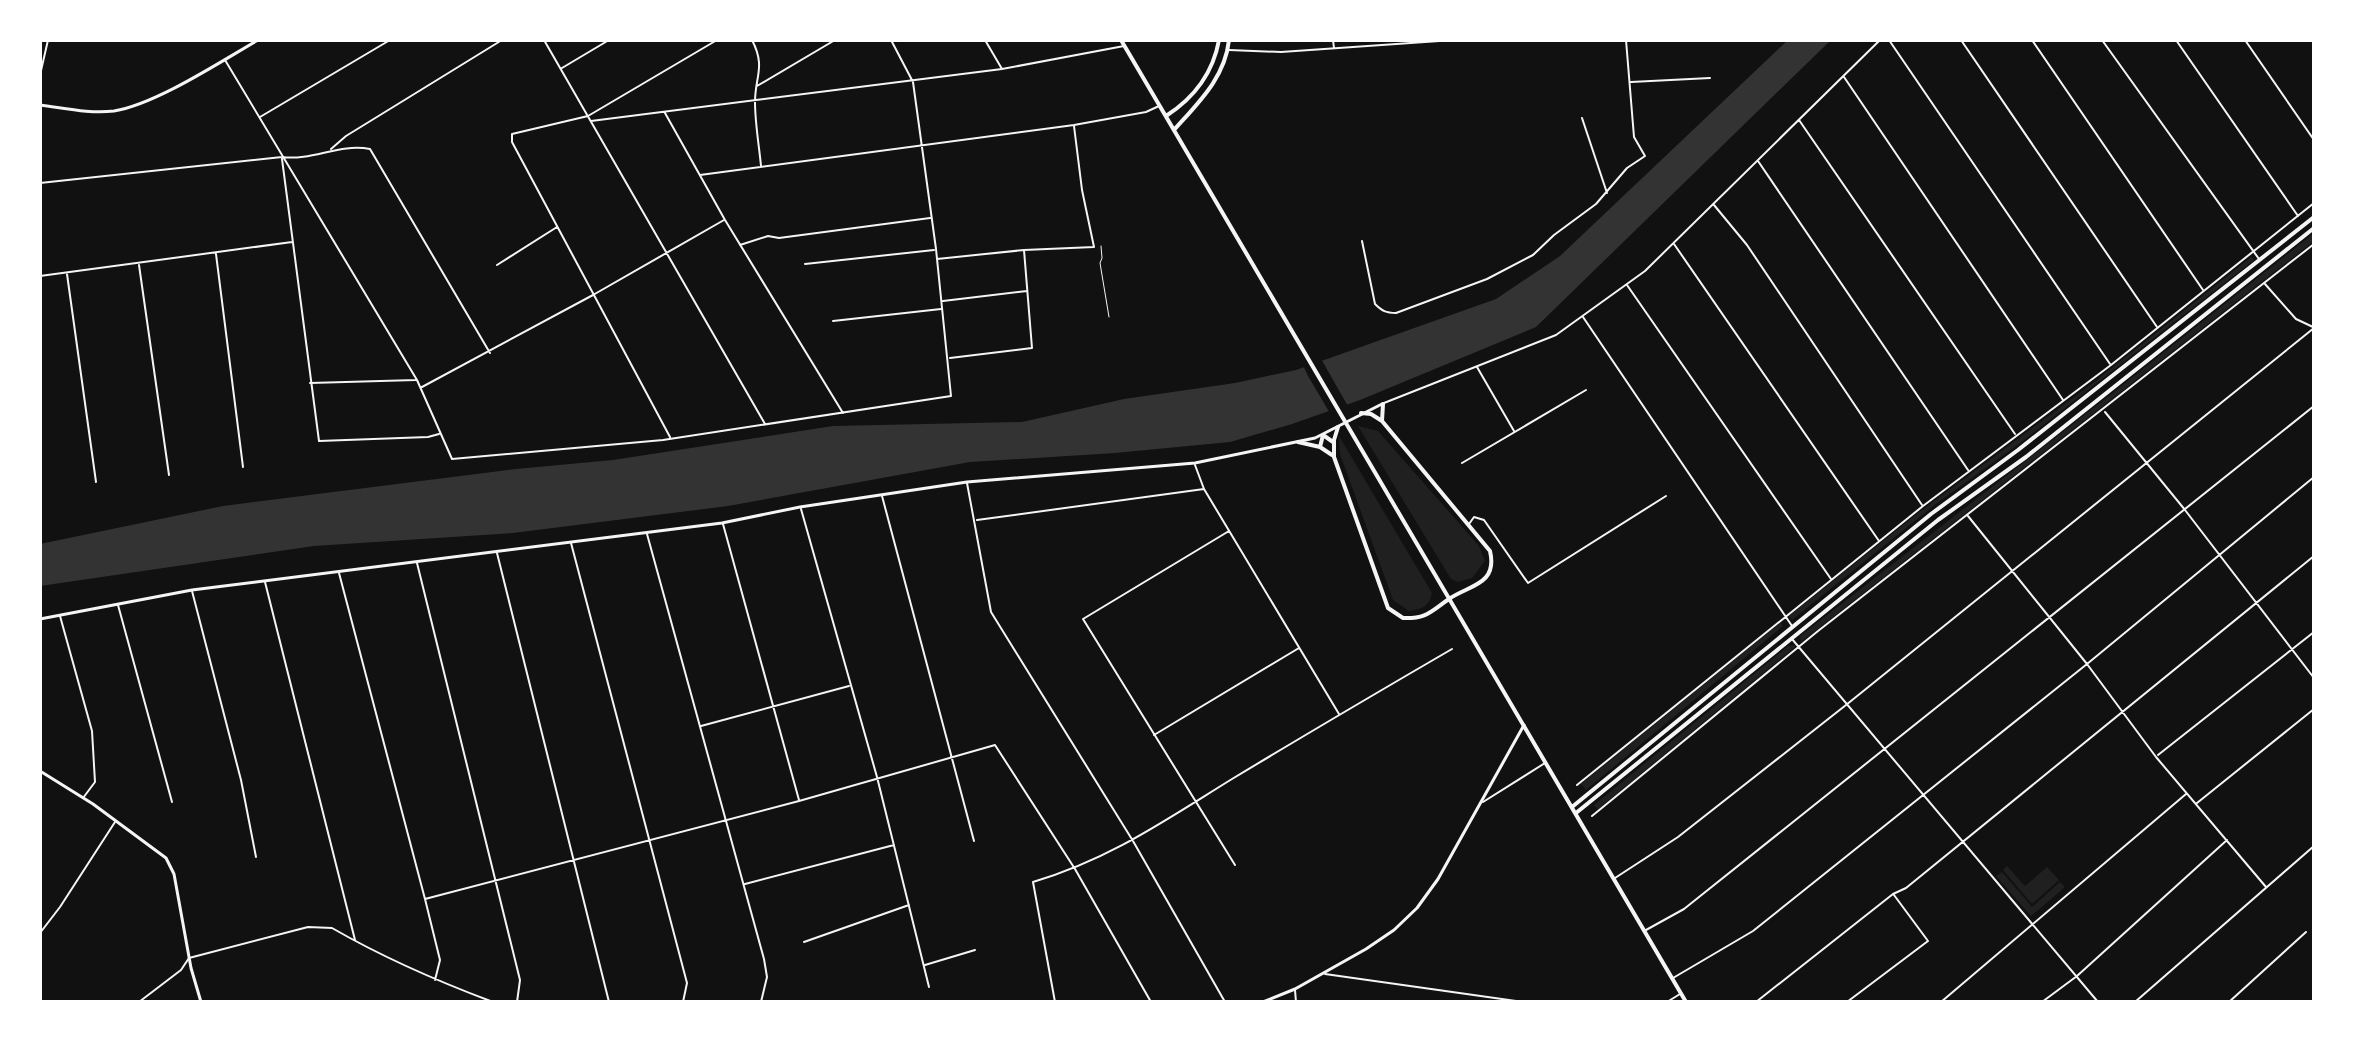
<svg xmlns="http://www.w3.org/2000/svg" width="2354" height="1042" viewBox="0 0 2354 1042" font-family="'Source Sans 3',sans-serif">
<rect width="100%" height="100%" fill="#111"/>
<!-- green -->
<path fill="#202020" d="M2314 233V241L1801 642 1800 636 2105 399Z
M2251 257 2254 260 2023 441 1936 504 1792 620 1789 616 1918 513 2093 383Z
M1358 426 1378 431 1479 546 1485 561 1472 578 1458 582 1451 579Z
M1339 436 1432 593C1429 607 1422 609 1409 611L1393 600 1340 454Z
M1780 623 1783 626 1586 790 1581 784Z
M1794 645 1795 647 1598 809 1594 805 1788 646Z
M2007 866 2025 886 2047 867 2059 880 2032 904 2003 870Z
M2002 872 2032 907 2060 882 2065 887 2031 916 1996 876Z"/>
<!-- water -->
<path fill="#333" d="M1788 40H1831L1536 327 1360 400 1292 424 1230 442 1115 453 970 462 728 506 513 533 314 546 40 586V544L223 506 516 469 613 460 833 426 1022 422 1124 399 1235 383 1296 370 1496 299 1560 256Z"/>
<!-- pier -->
<path fill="#111" d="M1320 357 1349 408 1331 415 1308 376 1302 363Z"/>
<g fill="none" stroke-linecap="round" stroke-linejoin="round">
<!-- service -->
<path stroke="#f5f5f5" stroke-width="1" d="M1101 246 1102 258 1100 263 1109 317"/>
<!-- minor -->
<path stroke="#f5f5f5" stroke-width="2" d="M544 40 765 424
M752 40C766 67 755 76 755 102 755 123 759 145 761 166
M985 40 1002 69
M1333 40 1334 48
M1889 40 2110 364
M1961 40 2157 327
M2032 40 2203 290
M2102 40 2259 259
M2176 40 2298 216
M2245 40 2314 140
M1229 50 1281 52 1454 40
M225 60 417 380 452 459 663 440 951 396 936 249 913 82 891 40
M562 68 609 40
M40 75 48 40
M1844 77 2063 400
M1631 82 1710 78
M757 86 835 40
M665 113 725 220 843 413
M260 117 390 40
M1582 118 1607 193
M1799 120 2015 434
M591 121 1002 69 1124 46
M331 149 346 136 502 40
M282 159 319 441 428 437 439 434
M1758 161 1968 470
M700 175 1074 125 1146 112 1159 106
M40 183 282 157C313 161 339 143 370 149L490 353
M1714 205 1747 245 1922 505
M1362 241 1375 304C1382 311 1386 313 1396 313L1487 279 1533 255 1554 235 1596 204 1627 168 1645 156 1634 137 1626 40
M1674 244 1879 541
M740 245 768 236 779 238 930 218
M216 254 243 467
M937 259 1024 250 1094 247 1082 190 1074 126
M805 264 934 250
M139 265 169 475
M497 265 557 227
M67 274 96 482
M40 276 292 242
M2265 284 2296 319 2313 327
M1627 285 1831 579
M943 301 1027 291
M1583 317 1792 626
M833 321 941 309
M950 358 1032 348 1024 250
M1477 367 1514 431
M310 383 416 380
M422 387 593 295 724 220
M1384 403 1556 335 1645 271 1880 40
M2105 412 2185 510 2314 678
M670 437 512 142V134L588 116 717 40
M1462 463 1586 390
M1195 465 1204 489 1339 714
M967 483 991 612 1133 841 1225 1002
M882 496 974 841
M801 509 877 777 929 987
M1968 516 2087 664 2156 757 2266 887
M977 520 1204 489
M723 524 799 800
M1469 524 1474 517 1484 520 1528 583 1666 496
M1229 531 1083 619 1235 865
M647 534 764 959 767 977 761 1002
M571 543 687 983 683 1002
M497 553 609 1002
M417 563 520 980 517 1002
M339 573 425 899 440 960 435 980
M265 582 355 940
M192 591 241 780 256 857
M118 605 172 802
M60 616 92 731 95 782 83 798
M1792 639 2098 1002
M701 726 849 686
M1154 735 1299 648
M2158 755 2314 632
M1577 785 1923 506 2111 365 2314 203
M1483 802 1545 763
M2197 803 2314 709
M1592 816 1818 631 2314 244
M1615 878 1678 837 1846 705 2314 328
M745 884 894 845
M425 899 799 801 995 745 1075 869 1151 1002
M1646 930 1684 909 2314 406
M40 933 60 907 115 822
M804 942 909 905
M925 965 975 950
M1325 974 1516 1001 1541 1002
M1673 978 1753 931 2087 664 2314 477
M1295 990 1296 1002
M139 1002 181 970 189 958 308 927 332 928C384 958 437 981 493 1002
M1055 1002 1033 882C1110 859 1164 821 1232 779 1305 735 1378 692 1452 649
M1667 1002 1680 994
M1756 1002 1893 894 1906 888 2314 556
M1847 1002 1928 941 1894 895
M1941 1002 2186 794
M2042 1002 2077 976 2227 840
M2135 1002 2314 846
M2229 1002 2306 932"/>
<!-- tertiary -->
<path stroke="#f5f5f5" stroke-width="3" d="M40 105C64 108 90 114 114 111 156 104 220 62 258 40
M40 619 192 590 722 523 800 507 967 482 1195 463 1315 438 1382 404
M40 771 93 804 166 858 174 874 191 968 201 1002
M1263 1002 1295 989 1366 949 1394 930 1417 908 1438 879 1524 725"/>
<!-- primary -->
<path stroke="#f5f5f5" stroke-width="4" d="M1121 40 1686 1002
M1166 116C1194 98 1213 73 1219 40
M1174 130C1198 103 1225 78 1229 40
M1382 421 1383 404
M1338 427 1334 440V457L1388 608 1403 618C1427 619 1431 611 1449 599 1469 585 1498 585 1490 551L1382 421 1371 414 1361 413
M1298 442 1320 447 1332 455
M1320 447 1323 435 1333 442
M1572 807 1931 514 2018 450 2314 217
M1576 813 1938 520 2026 457 2314 228"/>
</g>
<!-- border -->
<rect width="2354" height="1042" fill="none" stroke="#ffffff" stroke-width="84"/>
</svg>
